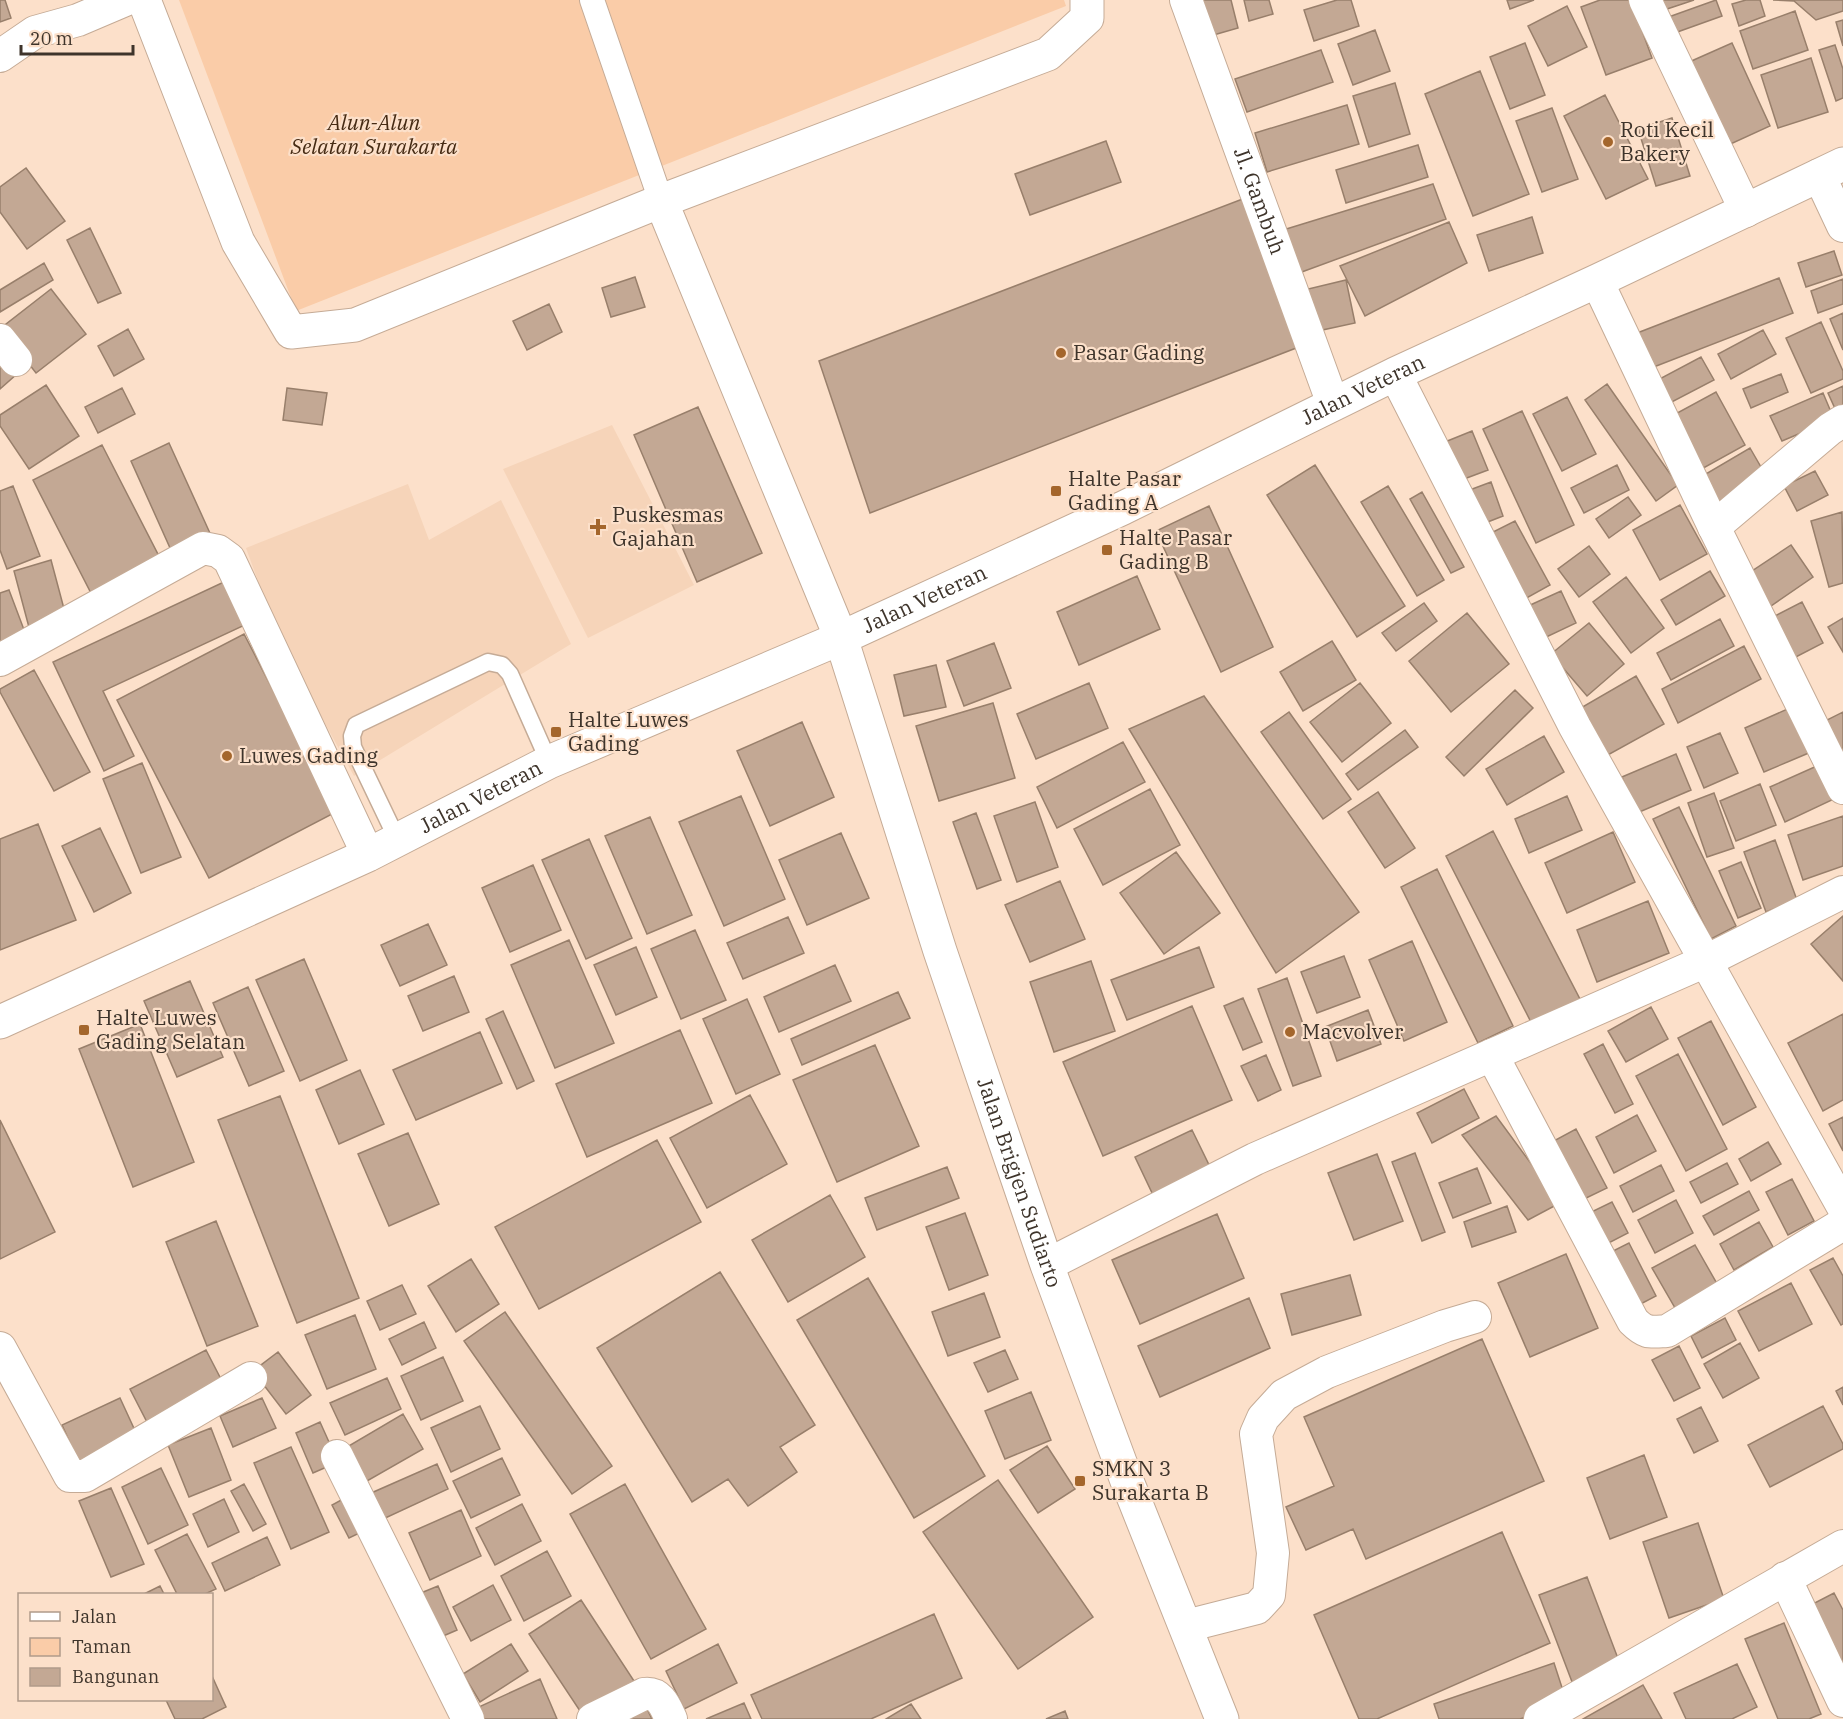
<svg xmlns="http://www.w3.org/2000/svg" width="1843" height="1719" viewBox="0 0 1843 1719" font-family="'IBM Plex Serif',serif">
<rect width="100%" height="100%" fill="#fce0ca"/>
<!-- built -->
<path fill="#f6d4b9" d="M612 425 694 585 588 638 503 469Z
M408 484 429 540 501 500 571 644 354 776 281 644 246 548Z"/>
<!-- green -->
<path fill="#facca8" d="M179 0H1064L1066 6 296 311Z"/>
<!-- building -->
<path fill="#c3a894" stroke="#987f6b" stroke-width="1.5" d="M0 0H5L11 18 0 22Z
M1194 0H1231L1238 28 1203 38Z
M1244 0H1269L1273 14 1249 21Z
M1337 0H1351L1359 26 1314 41 1304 10Z
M1507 0H1534L1510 9Z
M1600 0H1631L1652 58 1606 75 1581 7Z
M1653 0H1694L1658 12Z
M1716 0 1722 16 1669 35 1663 19Z
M1746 0H1760L1765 16 1739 26 1732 4Z
M1843 0V11L1816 20 1794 1 1773 0Z
M1567 6 1587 47 1548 66 1528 26Z
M1795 11 1808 50 1753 69 1740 31Z
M1843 20V46L1836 22Z
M1375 30 1390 71 1353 85 1338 44Z
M1525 43 1545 95 1510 109 1490 57Z
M1732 43 1770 126 1724 147 1687 63Z
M1835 45 1843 69V98L1836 101 1819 50Z
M1321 50 1333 82 1247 112 1235 79Z
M1811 58 1828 112 1778 128 1761 75Z
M1480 71 1529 194 1473 216 1425 94Z
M1395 83 1410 134 1369 147 1353 96Z
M1605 95 1648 179 1606 199 1564 116Z
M1347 105 1359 144 1267 172 1255 133Z
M1552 108 1578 179 1542 192 1516 121Z
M1672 118 1690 176 1656 186 1638 129Z
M1106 141 1121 182 1030 215 1015 174Z
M1418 145 1428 177 1346 203 1336 170Z
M26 168 65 221 27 249 0 212V187Z
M1433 184 1446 219 1299 273 1283 230Z
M1253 195 1304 345 870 513 819 361Z
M1532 217 1543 253 1489 271 1477 235Z
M1449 222 1467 263 1365 316 1340 266Z
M90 228 121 293 98 303 67 240Z
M1834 251 1842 275 1806 287 1798 263Z
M44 263 53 280 0 312V290Z
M635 277 645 307 611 317 602 288Z
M1779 278 1793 313 1646 370 1632 335Z
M1843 279V304L1818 313 1811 291Z
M1346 280 1355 323 1313 332 1304 290Z
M51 289 86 334 36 373 1 328Z
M549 304 562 332 527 350 513 321Z
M1843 313V350L1830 319Z
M1821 322 1843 371V379L1811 393 1786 338Z
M128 329 144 359 114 376 98 346Z
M1763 330 1776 354 1731 379 1718 354Z
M0 352 17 374 0 389Z
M1701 357 1714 380 1664 406 1652 383Z
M1781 374 1788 392 1751 408 1743 389Z
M1607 384 1678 485 1656 501 1585 400Z
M46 385 79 436 29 469 0 426V415Z
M1843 386V410L1837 413 1828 393Z
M122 388 135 414 98 433 85 407Z
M287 388 327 393 322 425 283 420Z
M1716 392 1745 445 1698 471 1668 418Z
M1823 393 1834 419 1782 441 1770 416Z
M1567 397 1596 454 1562 471 1533 414Z
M698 407 762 553 697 582 634 435Z
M1522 411 1574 525 1536 543 1483 429Z
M1472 431 1488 470 1456 482 1440 444Z
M169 443 214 542 175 559 131 461Z
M102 445 163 564 94 599 33 480Z
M1750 448 1765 474 1715 504 1699 478Z
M1315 465 1405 606 1357 637 1267 495Z
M1617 465 1629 490 1584 513 1571 488Z
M1815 471 1828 495 1797 511 1784 486Z
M1491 482 1503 516 1480 525 1467 491Z
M13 486 40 556 7 569 0 550V491Z
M1388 486 1444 580 1417 596 1361 502Z
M1422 492 1464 567 1451 573 1410 499Z
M1628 497 1641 515 1609 538 1596 519Z
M1680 505 1707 554 1660 580 1633 530Z
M1209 506 1273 647 1221 672 1156 531Z
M1842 512 1843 583 1829 587 1811 521Z
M1515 521 1550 585 1521 601 1485 536Z
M1791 545 1813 577 1771 606 1749 573Z
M1589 546 1610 574 1579 597 1558 569Z
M51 560 67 620 30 631 14 571Z
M1710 571 1725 596 1676 625 1661 600Z
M1137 576 1160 629 1079 665 1057 612Z
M1626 577 1664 628 1631 653 1593 602Z
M226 581 247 624 103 691 134 756 104 771 53 662Z
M9 590 29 643 0 654V593Z
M1561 591 1576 623 1540 640 1526 607Z
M1802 602 1823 643 1790 660 1769 619Z
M1424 603 1437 621 1396 651 1382 633Z
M1467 613 1509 664 1451 712 1409 661Z
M1843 618V652L1828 627Z
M1720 619 1734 646 1671 680 1657 653Z
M1589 623 1624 664 1587 696 1551 654Z
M244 634 336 812 209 878 117 700Z
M1332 641 1356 680 1303 711 1280 672Z
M994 643 1011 688 964 706 947 661Z
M1744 646 1761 679 1678 723 1662 689Z
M936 665 946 707 904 716 894 675Z
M34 670 90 772 54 791 0 692V689Z
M1636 676 1664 724 1606 756 1579 709Z
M1089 683 1108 728 1036 759 1017 714Z
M1360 683 1391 723 1342 762 1310 722Z
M1515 690 1533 708 1464 776 1446 757Z
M1204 696 1359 912 1276 973 1129 729Z
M993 703 1015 778 939 801 916 726Z
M1792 707 1811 752 1764 772 1745 728Z
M1289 712 1351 799 1323 819 1261 732Z
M1843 712V765L1823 722Z
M802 722 834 797 770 826 737 751Z
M1405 730 1418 747 1358 790 1346 774Z
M1720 733 1738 773 1704 788 1687 747Z
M1544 736 1564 772 1507 805 1486 769Z
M1123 742 1145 782 1057 828 1037 787Z
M1676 754 1691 790 1637 813 1622 777Z
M142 763 181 857 141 873 103 779Z
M1819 765 1834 799 1785 822 1770 787Z
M1760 784 1776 825 1736 841 1720 801Z
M1150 789 1180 845 1103 885 1074 829Z
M1378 792 1415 848 1385 868 1348 812Z
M1714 793 1734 848 1707 857 1688 803Z
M741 796 785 899 724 926 679 822Z
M1567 796 1582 830 1529 853 1515 819Z
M1035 802 1058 867 1017 882 994 816Z
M1679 807 1736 926 1711 939 1653 819Z
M976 813 1001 880 977 889 953 822Z
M1843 816V866L1803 880 1788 835Z
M650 817 692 915 647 934 605 836Z
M38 824 76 920 0 950V839Z
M100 828 131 893 94 912 62 846Z
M1493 831 1582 1003 1534 1028 1446 856Z
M1613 832 1635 882 1567 913 1545 863Z
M841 833 869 898 807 925 779 860Z
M589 839 632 938 586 959 542 860Z
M1775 840 1797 900 1766 912 1744 852Z
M1176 852 1220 913 1164 954 1120 893Z
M1741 862 1761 908 1738 918 1719 871Z
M533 865 561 930 510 952 482 888Z
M1437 869 1513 1026 1478 1043 1401 887Z
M1060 881 1085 939 1030 962 1005 905Z
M1648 901 1669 953 1597 982 1577 930Z
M1843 916V981L1811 944Z
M788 917 804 953 743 979 727 943Z
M428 924 447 965 400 986 381 945Z
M695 930 726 1000 681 1019 651 949Z
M569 940 614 1043 555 1068 511 965Z
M1412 941 1447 1022 1404 1041 1369 960Z
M636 947 657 997 616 1015 594 965Z
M1199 947 1214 987 1127 1020 1111 980Z
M1344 956 1360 997 1317 1013 1301 972Z
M304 959 347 1060 300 1081 256 980Z
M1091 961 1115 1031 1054 1052 1030 982Z
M835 965 851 1001 779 1032 764 997Z
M454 976 469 1012 423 1031 408 996Z
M1287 978 1321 1076 1293 1086 1258 989Z
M190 981 223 1057 177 1077 144 1001Z
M248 987 284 1071 249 1086 213 1003Z
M898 992 910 1018 802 1065 791 1039Z
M1243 998 1262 1042 1243 1050 1224 1006Z
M747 999 780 1074 736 1094 703 1019Z
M1192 1006 1232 1100 1103 1156 1063 1062Z
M1651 1007 1668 1039 1626 1062 1608 1031Z
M1368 1010 1381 1044 1337 1061 1325 1027Z
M503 1011 534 1081 517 1089 486 1019Z
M1843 1014V1100L1823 1111 1788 1043Z
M1711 1021 1756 1107 1723 1125 1678 1038Z
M140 1024 194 1162 133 1187 79 1049Z
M680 1030 712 1103 587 1157 556 1084Z
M480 1032 502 1083 416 1120 393 1070Z
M1603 1044 1633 1104 1615 1113 1584 1054Z
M875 1045 919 1146 837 1182 793 1080Z
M1678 1054 1727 1149 1686 1171 1636 1076Z
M1266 1055 1281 1090 1258 1101 1241 1066Z
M360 1070 384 1124 339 1144 316 1090Z
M1464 1089 1479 1118 1432 1143 1417 1113Z
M750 1095 787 1164 707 1208 670 1138Z
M280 1096 359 1298 297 1323 218 1120Z
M1637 1115 1656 1151 1614 1173 1596 1137Z
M1496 1116 1560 1203 1528 1220 1462 1135Z
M1843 1117V1151L1829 1124Z
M0 1120 55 1232 0 1259Z
M1576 1129 1607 1188 1580 1201 1550 1143Z
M1192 1130 1212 1171 1154 1197 1135 1157Z
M408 1133 439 1204 389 1226 358 1154Z
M657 1140 701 1222 539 1309 495 1227Z
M1768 1142 1781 1164 1751 1181 1739 1159Z
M1415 1153 1445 1232 1422 1241 1392 1162Z
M1377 1154 1403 1221 1354 1240 1328 1173Z
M1727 1163 1738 1184 1701 1203 1690 1182Z
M1661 1165 1674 1191 1633 1212 1620 1186Z
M947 1167 959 1198 877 1230 865 1198Z
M1477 1168 1491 1203 1453 1218 1439 1183Z
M1792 1179 1814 1221 1788 1235 1766 1192Z
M1749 1191 1759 1210 1714 1235 1703 1216Z
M830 1195 865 1257 788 1302 752 1240Z
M1676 1200 1693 1233 1655 1253 1638 1220Z
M1612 1202 1628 1233 1597 1249 1581 1217Z
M1507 1206 1516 1232 1472 1247 1464 1222Z
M965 1213 988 1275 949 1290 926 1227Z
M1217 1214 1244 1278 1140 1324 1112 1260Z
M216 1221 258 1326 207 1346 166 1242Z
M1759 1222 1773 1247 1734 1270 1720 1244Z
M1629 1243 1656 1296 1633 1308 1605 1255Z
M1695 1245 1724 1296 1682 1320 1652 1268Z
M1566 1254 1598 1328 1530 1357 1498 1283Z
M1833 1258 1843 1276V1324L1841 1325 1810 1270Z
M471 1259 499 1304 456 1332 428 1286Z
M720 1272 815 1425 780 1447 797 1472 748 1506 728 1479 692 1502 597 1348Z
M1350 1275 1361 1315 1292 1335 1281 1294Z
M868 1278 985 1476 914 1518 797 1320Z
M1791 1283 1812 1324 1759 1351 1738 1311Z
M402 1285 416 1314 380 1330 367 1301Z
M984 1293 1000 1337 948 1356 932 1312Z
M1249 1298 1270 1348 1160 1397 1138 1346Z
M505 1312 612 1466 572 1494 464 1341Z
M355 1315 376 1369 327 1389 305 1335Z
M1725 1318 1736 1340 1702 1358 1691 1336Z
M424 1322 436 1348 402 1365 389 1339Z
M1482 1339 1544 1481 1366 1559 1353 1529 1306 1550 1286 1507 1334 1486 1304 1417Z
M1740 1343 1759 1378 1723 1398 1704 1364Z
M1679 1346 1700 1388 1674 1401 1652 1360Z
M206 1350 225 1387 149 1426 130 1389Z
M1005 1350 1018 1379 988 1392 974 1363Z
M278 1352 311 1395 286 1414 253 1371Z
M443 1357 463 1401 421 1420 401 1376Z
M387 1378 401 1409 345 1435 330 1403Z
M1843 1387V1405L1836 1391Z
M1031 1392 1051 1440 1005 1459 985 1411Z
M120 1398 137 1435 79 1463 62 1425Z
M262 1398 276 1428 233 1447 220 1416Z
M480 1406 500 1449 451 1472 431 1428Z
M1823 1406 1843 1444V1449L1770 1487 1748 1445Z
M1701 1407 1718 1441 1694 1453 1677 1419Z
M403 1414 423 1449 367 1481 347 1447Z
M320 1422 338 1462 313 1473 296 1433Z
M211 1428 231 1480 189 1497 168 1445Z
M1047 1446 1075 1489 1038 1513 1010 1470Z
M291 1447 329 1532 291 1549 254 1463Z
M1644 1455 1667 1517 1610 1539 1587 1478Z
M502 1458 520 1495 471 1518 453 1481Z
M437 1464 448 1489 381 1520 369 1494Z
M161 1468 188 1525 148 1544 122 1487Z
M998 1480 1093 1617 1018 1669 923 1532Z
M244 1484 266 1524 253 1531 231 1491Z
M625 1484 706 1629 651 1659 570 1514Z
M111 1488 144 1564 111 1577 79 1501Z
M354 1493 372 1527 349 1538 332 1505Z
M224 1499 239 1532 208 1547 193 1514Z
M522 1504 541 1541 495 1565 476 1528Z
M461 1510 481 1556 430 1580 409 1533Z
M1698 1523 1724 1599 1669 1618 1643 1542Z
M1502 1532 1550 1643 1377 1719H1359L1314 1615Z
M187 1534 216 1589 205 1594H177L155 1550Z
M267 1537 280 1565 225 1591 212 1563Z
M547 1551 571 1596 524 1621 501 1576Z
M1587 1577 1622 1669 1574 1687 1539 1595Z
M493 1585 511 1620 471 1641 453 1607Z
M160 1586 164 1594H144Z
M438 1586 457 1630 434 1640 416 1595Z
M1834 1593 1843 1610V1685L1803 1609Z
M581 1600 636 1684 584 1717 529 1634Z
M934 1614 962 1678 871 1719H762L751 1695Z
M1784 1623 1821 1714 1809 1719H1778L1745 1639Z
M511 1644 528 1671 480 1702 463 1674Z
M718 1644 737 1683 684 1709 666 1671Z
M1554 1663 1567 1703 1520 1719H1439L1434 1704Z
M1737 1664 1757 1707 1732 1719H1686L1674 1693Z
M212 1676 226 1707 202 1719H175L166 1700H212Z
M540 1679 557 1719H474L470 1711Z
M1643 1685 1662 1719H1583Z
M744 1703 751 1719H706Z
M911 1704 921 1719H886Z
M647 1709 652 1719H629Z
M1065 1711 1068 1719H1046Z"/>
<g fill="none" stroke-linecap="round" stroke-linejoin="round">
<defs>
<path id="service" d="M397 839 353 747 352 736 356 725 488 662 502 665 510 674 549 762"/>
<path id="pedestrian" d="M592 0 661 201"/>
<g id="minor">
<path id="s1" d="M1186 0 1333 404"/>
<path d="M1645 0 1746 211"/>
<path d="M0 56 35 32 78 20 125 0"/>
<path d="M1819 175 1843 226"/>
<path d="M1597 281 1714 527 1843 788"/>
<path d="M0 340 16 360"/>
<path d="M1395 374 1575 727 1843 1207"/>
<path d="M1714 527 1830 429 1843 421"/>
<path d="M0 660 203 548 218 551 229 559 368 855"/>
<path d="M1492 1055 1633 1321C1646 1334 1650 1332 1667 1331L1843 1224"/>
<path d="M1047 1265 1255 1159 1706 961 1843 892"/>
<path d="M0 1348 70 1476H85L251 1378"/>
<path d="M337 1456 468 1719"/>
<path d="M1785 1578 1843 1701"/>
<path d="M1186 1626 1257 1608 1269 1595 1273 1553 1256 1434 1263 1418 1284 1395 1327 1372 1445 1326 1475 1317"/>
<path d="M593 1719 644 1694C660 1692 665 1706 671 1719"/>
<path d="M1540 1719 1843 1546"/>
</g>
<path id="tertiary" d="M144 0 238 242 291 332 355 325 661 201 1048 54 1087 18V0
M661 201 841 638"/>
<g id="primary">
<path id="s2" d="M841 638 940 951 1047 1265 1127 1481 1222 1719"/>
<path id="s3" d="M0 1022 368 855 549 762 841 638 1123 508 1395 374 1597 281 1843 164"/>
</g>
</defs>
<!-- service casing -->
<use href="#service" stroke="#c5ab96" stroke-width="19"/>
<!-- pedestrian casing -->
<use href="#pedestrian" stroke="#c5ab96" stroke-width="26"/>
<!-- minor casing -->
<use href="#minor" stroke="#c5ab96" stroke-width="34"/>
<!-- tertiary casing -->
<use href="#tertiary" stroke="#c5ab96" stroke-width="35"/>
<!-- primary casing -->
<use href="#primary" stroke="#c5ab96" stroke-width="35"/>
<!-- service -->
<use href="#service" stroke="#fff" stroke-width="16"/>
<!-- pedestrian -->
<use href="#pedestrian" stroke="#fff" stroke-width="24"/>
<!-- minor -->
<use href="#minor" stroke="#fff" stroke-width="32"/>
<!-- tertiary -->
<use href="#tertiary" stroke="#fff" stroke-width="33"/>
<!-- primary -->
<use href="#primary" stroke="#fff" stroke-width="33"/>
</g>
<!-- markers -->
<g fill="#a4662c" stroke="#fce0ca" stroke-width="2">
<circle cx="1608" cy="142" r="6"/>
<circle cx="1061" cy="353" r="6"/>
<rect x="1050" y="485" width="12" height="12" rx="3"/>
<path d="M595 518h6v6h6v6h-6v6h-6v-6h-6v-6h6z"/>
<rect x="1101" y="544" width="12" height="12" rx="3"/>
<rect x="550" y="726" width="12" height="12" rx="3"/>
<circle cx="227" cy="756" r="6"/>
<rect x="78" y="1024" width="12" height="12" rx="3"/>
<circle cx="1290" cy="1032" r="6"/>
<rect x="1074" y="1475" width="12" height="12" rx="3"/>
</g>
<g text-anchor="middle" stroke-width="4.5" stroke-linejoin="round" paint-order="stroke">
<!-- park labels -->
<g font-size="21" font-style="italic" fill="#462b14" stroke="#fce0ca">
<text x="374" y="130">Alun-Alun<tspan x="374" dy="24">Selatan Surakarta</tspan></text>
</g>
<!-- poi labels -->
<g font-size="21" fill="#3e342b" stroke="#fce0ca" text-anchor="start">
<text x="1620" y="137">Roti Kecil<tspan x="1620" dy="24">Bakery</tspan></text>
<text x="1073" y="360">Pasar Gading</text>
<text x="1068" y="486">Halte Pasar<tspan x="1068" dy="24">Gading A</tspan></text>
<text x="612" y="522">Puskesmas<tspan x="612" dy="24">Gajahan</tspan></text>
<text x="1119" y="545">Halte Pasar<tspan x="1119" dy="24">Gading B</tspan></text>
<text x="568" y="727">Halte Luwes<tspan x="568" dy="24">Gading</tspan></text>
<text x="239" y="763">Luwes Gading</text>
<text x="96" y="1025">Halte Luwes<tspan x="96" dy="24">Gading Selatan</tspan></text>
<text x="1302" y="1039">Macvolver</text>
<text x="1092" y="1476">SMKN 3<tspan x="1092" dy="24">Surakarta B</tspan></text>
</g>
<!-- street labels -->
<g font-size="21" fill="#3e342b" stroke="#fce0ca">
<text dy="7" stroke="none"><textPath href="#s1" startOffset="214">Jl. Gambuh</textPath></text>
<text dy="7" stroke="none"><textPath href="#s3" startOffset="1503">Jalan Veteran</textPath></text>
<text dy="7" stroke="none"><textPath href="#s3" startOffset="1017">Jalan Veteran</textPath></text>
<text dy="7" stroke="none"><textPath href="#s3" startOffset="531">Jalan Veteran</textPath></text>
<text dy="7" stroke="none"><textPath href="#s2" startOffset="573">Jalan Brigjen Sudiarto</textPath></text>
</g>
</g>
<!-- legend -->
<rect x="18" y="1593" width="195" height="108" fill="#fce0ca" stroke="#b09b8a" stroke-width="1.5"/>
<rect x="30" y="1612" width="30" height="9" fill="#ffffff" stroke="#b09b8a" stroke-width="1.5"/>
<text x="72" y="1623" font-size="18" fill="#3e342b">Jalan</text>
<rect x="30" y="1638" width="30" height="18" fill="#facca8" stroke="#b09b8a" stroke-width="1.5"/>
<text x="72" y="1653" font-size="18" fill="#3e342b">Taman</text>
<rect x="30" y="1668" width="30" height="18" fill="#c3a894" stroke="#b09b8a" stroke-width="1.5"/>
<text x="72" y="1683" font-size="18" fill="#3e342b">Bangunan</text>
<!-- scale -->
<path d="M21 45v9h112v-9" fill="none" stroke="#3e342b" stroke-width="3"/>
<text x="30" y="45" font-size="18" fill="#3e342b" stroke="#fce0ca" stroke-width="4.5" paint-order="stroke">20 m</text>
</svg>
